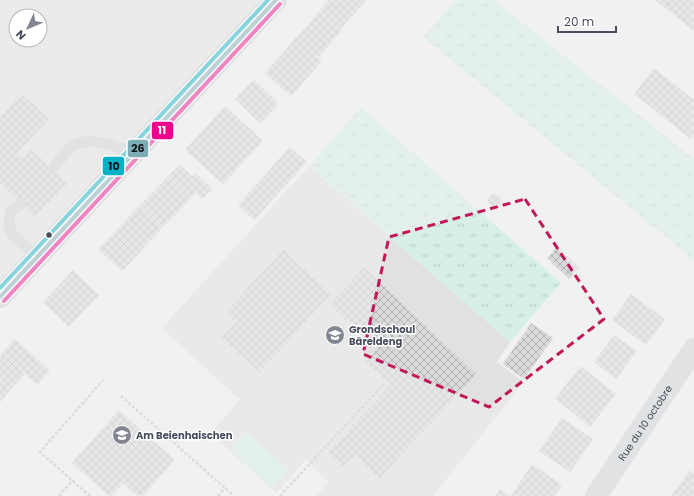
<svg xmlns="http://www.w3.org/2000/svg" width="694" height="496" viewBox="0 0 694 496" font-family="Poppins,sans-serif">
<defs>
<pattern id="grass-tufts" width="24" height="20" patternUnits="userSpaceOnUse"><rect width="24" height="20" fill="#d6f0e7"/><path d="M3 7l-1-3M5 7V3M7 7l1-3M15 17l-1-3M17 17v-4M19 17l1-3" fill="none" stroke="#b9cfc9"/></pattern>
<pattern id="building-cross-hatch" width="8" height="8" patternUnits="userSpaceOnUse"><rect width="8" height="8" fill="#dadadb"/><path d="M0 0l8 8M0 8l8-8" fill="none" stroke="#b3b3b5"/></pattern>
</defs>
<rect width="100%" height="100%" fill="#f1f1f1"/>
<!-- commercial -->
<path fill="#e6e5df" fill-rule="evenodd" d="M0 0H276L0 297ZM16 16H40V40H16Z"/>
<!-- education -->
<path fill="#e2e1e1" d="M309 166 510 342 497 362 524 382 433 496H316L329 482 306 460 276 493 210 433 240 400 162 328Z"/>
<!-- grass -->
<path fill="url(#grass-tufts)" d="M457 0H494L694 159V260L423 37Z
M361 107 561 283 510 342 309 166Z"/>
<!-- garden -->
<path fill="#d6f0e7" d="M246 431 289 470 272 489 229 450Z"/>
<!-- building -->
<path fill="url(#building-cross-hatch)" stroke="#e2e2e4" d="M329 0H339L354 14 340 29 320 10Z
M339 0H367L354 14Z
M655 0H694V31Z
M320 10 342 30 330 44 308 25Z
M308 25 330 44 318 58 296 38Z
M296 38 322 61 307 78 281 55Z
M281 55 307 78 291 96 265 73Z
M654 68 694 100V136L691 139 634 94Z
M254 80 279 104 260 124 235 99Z
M21 93 49 119 17 153 22 158 31 149 68 183 35 217 0 184V116Z
M225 106 263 141 223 184 185 150Z
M290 147 307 162 254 220 238 205Z
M180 164 192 176 195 173 212 189 202 199 196 193 191 198 168 176Z
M168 176 191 198 177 213 154 191Z
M154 191 177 213 163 227 140 205Z
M494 193 503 200 496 209 487 201Z
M140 205 163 227 149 242 126 220Z
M126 220 149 242 136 257 112 235Z
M112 235 136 257 122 271 98 249Z
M557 247 579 267 569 279 547 258Z
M283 249 332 294 259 373 221 338 236 322 225 312Z
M364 267 477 374 379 479 355 456 343 468 327 453 390 385 365 362 377 349 329 304Z
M73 270 99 295 84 311 58 286Z
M58 286 84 311 69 327 43 302Z
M631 294 665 319 646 345 612 320Z
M531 323 553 338 524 379 503 364Z
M614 335 637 351 616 379 594 362Z
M15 339 50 371 37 385 2 353Z
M2 353 25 374 11 389 0 379V355Z
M581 366 616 394 590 427 555 398Z
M0 379 11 389 0 402Z
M119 410 175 460 143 496H137L123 483 111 496H109L72 463Z
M562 418 593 439 570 472 539 451Z
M532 464 562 485 554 496H511Z
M690 470 694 474V496H671Z
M500 489 510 496H495Z"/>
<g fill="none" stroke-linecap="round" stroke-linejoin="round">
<!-- path -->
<path stroke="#bbc6c6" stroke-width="2.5" stroke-dasharray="3 2" stroke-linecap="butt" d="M121 396 234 496
M59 496 73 480
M90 496 40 452 103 380
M218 496 225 488
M280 496 384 384"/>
<!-- service -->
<path stroke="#cfd1d4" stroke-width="11" d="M53 169C58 163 65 151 71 147 87 135 117 146 133 153
M21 204 10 211 9 225 12 234 37 257"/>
<!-- minor -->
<path stroke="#cfd1d4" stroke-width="22" id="s1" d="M596 496 694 349"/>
<!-- primary -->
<path stroke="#caccd1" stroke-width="22" d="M0 297 276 0"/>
<defs>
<path id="bus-1" d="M0 297 276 0"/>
<path id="bus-2" d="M4 301 280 4"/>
<path id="bus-3" d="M0 288 268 0"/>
</defs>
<!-- bus-1 casing -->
<use href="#bus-1" stroke="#fff" stroke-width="7"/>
<!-- bus-2 casing -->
<use href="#bus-2" stroke="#fff" stroke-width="7"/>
<!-- bus-3 casing -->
<use href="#bus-3" stroke="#fff" stroke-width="7"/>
<!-- bus-1 -->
<use href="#bus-1" stroke="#7cacb4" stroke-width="4"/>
<!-- bus-2 -->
<use href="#bus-2" stroke="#ed028c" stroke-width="4"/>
<!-- bus-3 -->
<use href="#bus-3" stroke="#04b2c8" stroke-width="4"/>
</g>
<!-- marked area -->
<path d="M0 0H694V496H0ZM525 199 604 319 489 407 363 354 389 237Z" fill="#f1f1f1" fill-opacity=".55" fill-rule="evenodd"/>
<path fill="none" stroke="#c2185b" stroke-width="3" stroke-dasharray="8 5" stroke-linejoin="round" d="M525 199 604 319 489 407 363 354 389 237Z"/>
<!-- icons -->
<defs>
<symbol id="school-disc" viewBox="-11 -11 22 22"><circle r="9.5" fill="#838691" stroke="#fff"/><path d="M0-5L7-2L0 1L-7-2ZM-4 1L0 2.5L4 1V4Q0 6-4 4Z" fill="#fff"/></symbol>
</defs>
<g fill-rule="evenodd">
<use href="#school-disc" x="324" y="324" width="22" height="22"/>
<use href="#school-disc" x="111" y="424" width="22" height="22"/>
</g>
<!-- markers -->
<circle fill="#484d5d" stroke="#fff" stroke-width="1.5" cx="49" cy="235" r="3.5"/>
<g text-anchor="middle" stroke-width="3" stroke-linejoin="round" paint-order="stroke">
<!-- poi labels -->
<g font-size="10" font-weight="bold" fill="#484d5d" stroke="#fff" text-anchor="start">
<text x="349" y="333">Grondschoul<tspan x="349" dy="12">Bäreldeng</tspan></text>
<text x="136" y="439">Am Beienhaischen</text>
</g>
<!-- street labels -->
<g font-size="10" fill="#484d5d" stroke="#fff">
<text dy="4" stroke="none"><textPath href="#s1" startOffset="88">Rue du 10 octobre</textPath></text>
</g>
</g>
<g stroke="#fff" stroke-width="1.5">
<rect x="151" y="121" width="23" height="19" rx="4" fill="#ed028c"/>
<rect x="127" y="139" width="22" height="19" rx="4" fill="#7cacb4"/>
<rect x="102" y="156" width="23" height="20" rx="4" fill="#04b2c8"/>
</g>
<g font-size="11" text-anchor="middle" font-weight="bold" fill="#fff">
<text x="162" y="134">11</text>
</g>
<g font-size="11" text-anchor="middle" font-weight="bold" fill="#111">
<text x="138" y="152">26</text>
<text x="114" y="170">10</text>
</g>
<!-- north arrow -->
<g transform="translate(28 28) rotate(226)"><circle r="19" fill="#ffffff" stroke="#b6b8be"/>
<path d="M0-3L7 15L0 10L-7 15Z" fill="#838691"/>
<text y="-6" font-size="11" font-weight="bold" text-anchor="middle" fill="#484d5d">N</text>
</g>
<!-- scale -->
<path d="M558 26v6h58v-6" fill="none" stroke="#484d5d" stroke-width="2"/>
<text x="564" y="26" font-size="12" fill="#484d5d" stroke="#ffffff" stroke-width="3" paint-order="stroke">20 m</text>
</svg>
